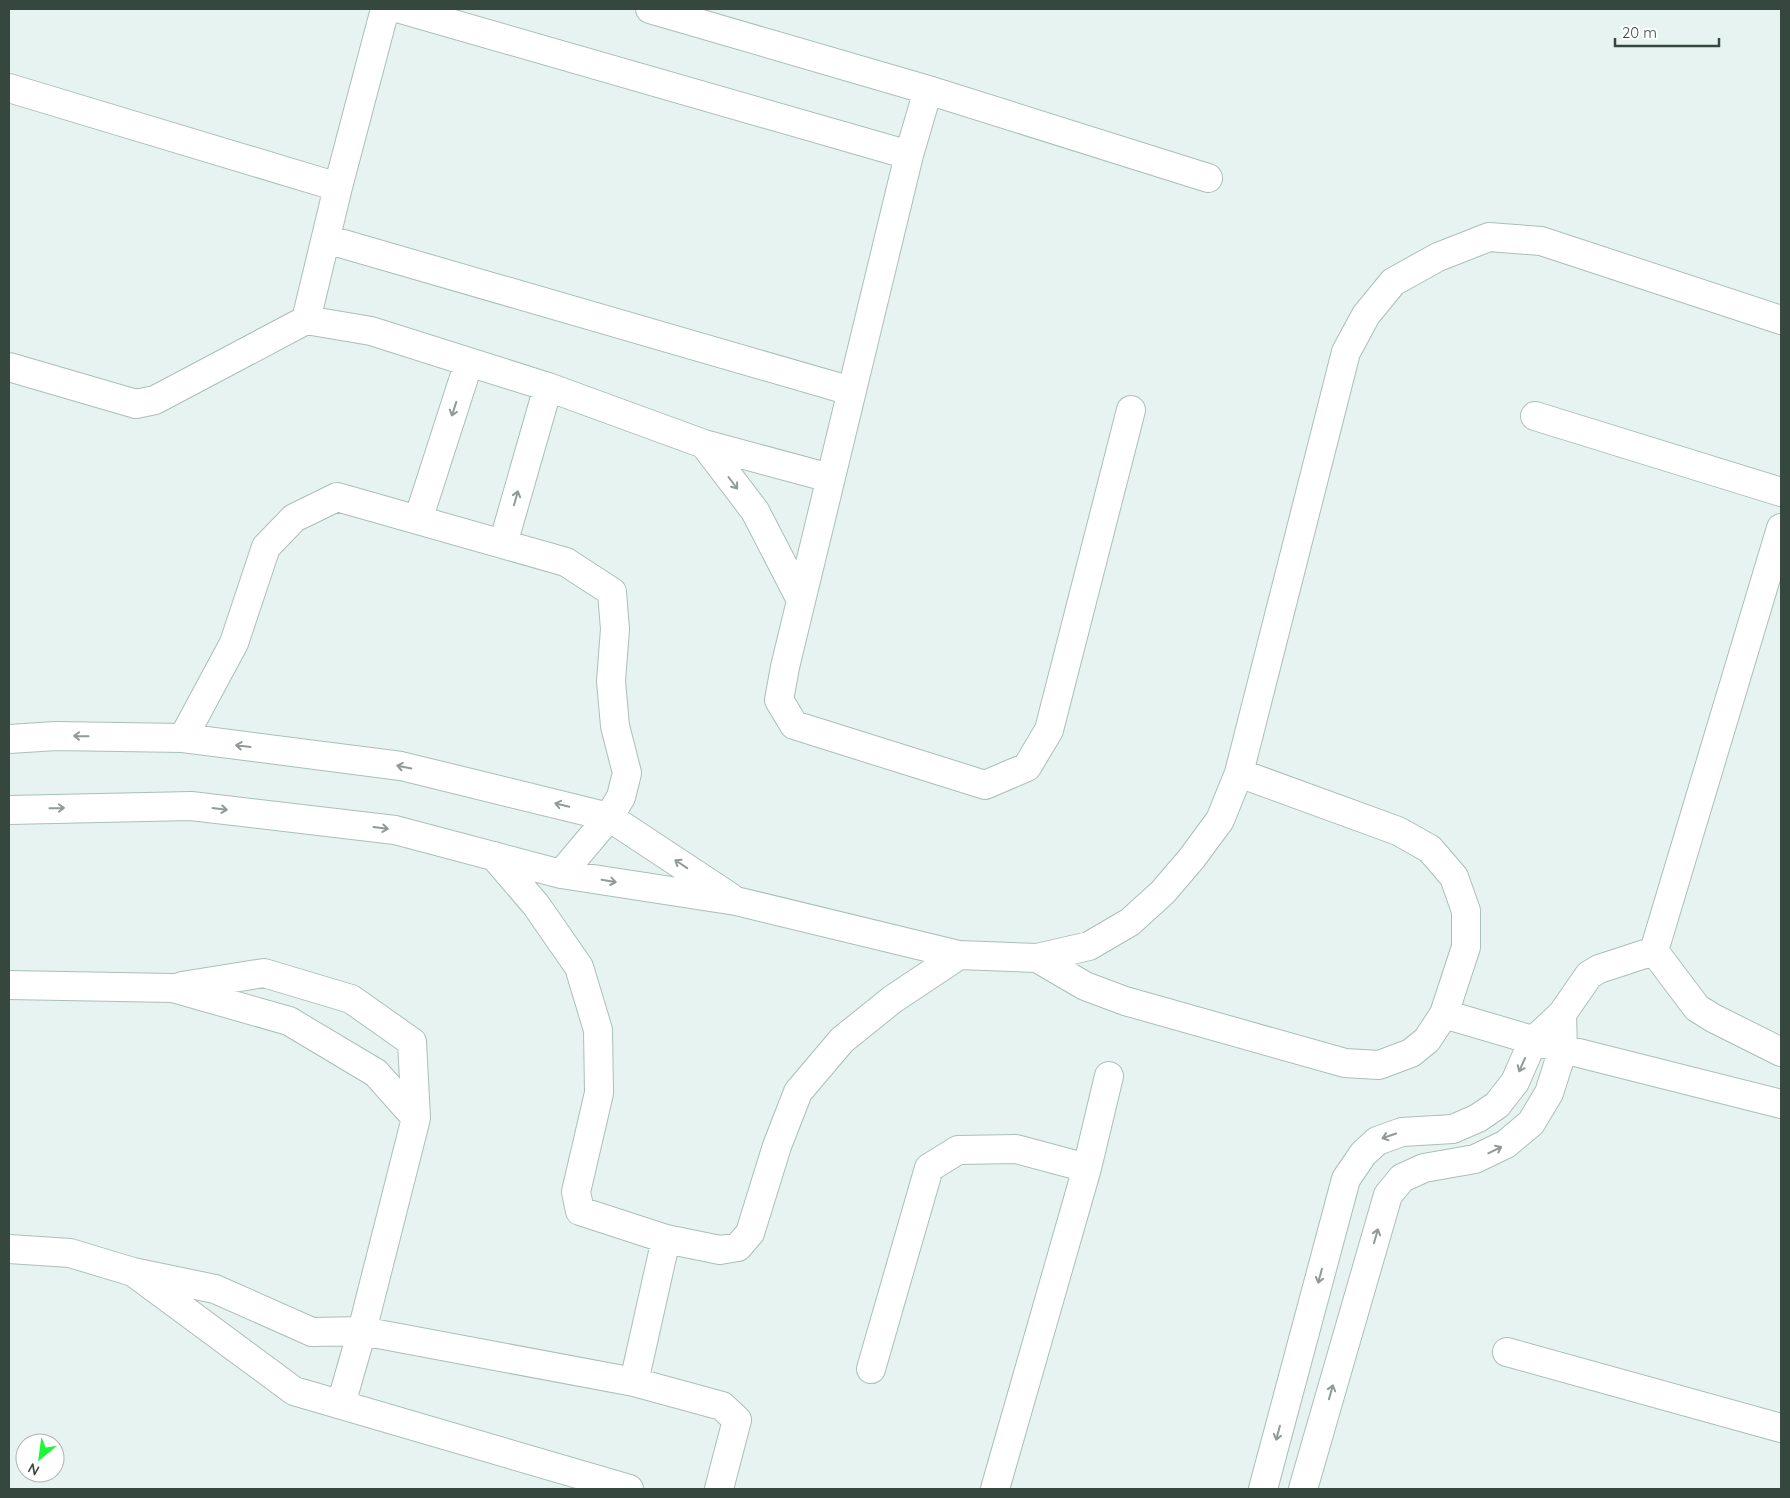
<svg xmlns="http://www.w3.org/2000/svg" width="1790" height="1498" viewBox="0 0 1790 1498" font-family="Quicksand,sans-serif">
<rect width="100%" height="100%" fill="#e7f3f0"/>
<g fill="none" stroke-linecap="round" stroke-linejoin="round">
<defs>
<path id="street" d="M401 9 909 155
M650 9 928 90 1208 178
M9 88 338 187
M928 90 909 155 785 667 779 700 794 725 985 785 1027 767 1049 730 1131 410
M326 239 851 391
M306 320 338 187 385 9
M9 367 136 404 155 400 306 320 371 331 548 387 704 444 830 478
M1535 416 1781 492
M704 444 755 511 801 600
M418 520 469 362
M503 544 548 387
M183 738 234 643 266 547 294 518 337 497 566 562 612 592 615 629 611 681 615 726 627 773 621 797 609 817 561 874
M9 739 56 736 183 738 401 766 609 817 730 897
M9 810 191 806 395 830 561 874 736 901 959 955 1037 958 1089 946 1130 922 1163 892 1192 858 1220 820 1239 773 1346 352 1366 315 1393 282 1438 257 1489 237 1541 241 1781 320
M494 856 536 905 579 967 598 1030 599 1093 576 1192 580 1211 666 1239 720 1250 738 1247 750 1233 777 1146 798 1092 842 1040 893 999 959 955
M1654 951 1697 1008 1713 1018 1781 1052
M1037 958 1085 986 1125 1001 1345 1063 1379 1065 1411 1053 1427 1040 1444 1014 1466 947V911L1454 877 1430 849 1398 831 1239 773
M9 985 173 988 289 1021 376 1073 416 1118 362 1331 341 1404
M182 986 264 973 351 999 412 1042 416 1118
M1444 1014 1563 1049 1781 1104
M9 1249 70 1253 133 1272 294 1391 629 1489
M133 1272 215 1289 312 1332 362 1331 634 1382 722 1406 737 1420 719 1489
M1507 1352 1781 1428
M871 1369 929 1168 958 1150 1016 1149 1087 1168
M634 1382 666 1239
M995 1489 1087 1168 1109 1076
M1263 1489 1346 1179 1363 1154 1377 1141 1402 1132 1453 1129 1478 1118 1497 1105 1515 1082 1533 1041 1562 1014 1589 975 1599 969 1654 951 1781 528
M1303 1489 1388 1195 1402 1178 1424 1168 1475 1159 1506 1144 1531 1123 1549 1093 1563 1049 1562 1014"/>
</defs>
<!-- street casing -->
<use href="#street" stroke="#aabfb7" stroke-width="30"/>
<!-- street -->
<use href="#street" stroke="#fff" stroke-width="28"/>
</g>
<!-- one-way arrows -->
<defs><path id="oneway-shaft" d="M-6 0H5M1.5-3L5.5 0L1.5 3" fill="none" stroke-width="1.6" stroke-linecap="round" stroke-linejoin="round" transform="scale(1.25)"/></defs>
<g stroke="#909a96">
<use href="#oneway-shaft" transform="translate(454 409) rotate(108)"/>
<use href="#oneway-shaft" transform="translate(733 483) rotate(53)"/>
<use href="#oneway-shaft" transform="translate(516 498) rotate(-74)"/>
<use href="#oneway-shaft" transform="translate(81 736) rotate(-179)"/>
<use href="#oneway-shaft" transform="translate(243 746) rotate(-173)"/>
<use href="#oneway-shaft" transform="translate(404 767) rotate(-168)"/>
<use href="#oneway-shaft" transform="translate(562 805) rotate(-166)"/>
<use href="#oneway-shaft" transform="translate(57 808) rotate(-1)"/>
<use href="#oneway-shaft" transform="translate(220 809) rotate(7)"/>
<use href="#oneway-shaft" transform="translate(381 828) rotate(7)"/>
<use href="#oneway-shaft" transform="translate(681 864) rotate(-146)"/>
<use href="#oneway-shaft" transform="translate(609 881) rotate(9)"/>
<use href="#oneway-shaft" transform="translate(1522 1065) rotate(114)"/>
<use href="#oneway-shaft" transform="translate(1389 1136) rotate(161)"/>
<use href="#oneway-shaft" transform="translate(1495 1150) rotate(-26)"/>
<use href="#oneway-shaft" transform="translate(1376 1236) rotate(-74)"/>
<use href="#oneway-shaft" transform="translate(1320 1276) rotate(105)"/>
<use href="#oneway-shaft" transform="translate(1331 1392) rotate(-74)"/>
<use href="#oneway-shaft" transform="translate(1278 1433) rotate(105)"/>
</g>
<!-- border -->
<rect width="1790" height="1498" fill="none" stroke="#364740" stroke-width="20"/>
<!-- north arrow -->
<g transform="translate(40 1458) rotate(209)"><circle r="24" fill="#ffffff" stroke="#afb5b3"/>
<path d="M0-4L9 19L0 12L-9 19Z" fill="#1af839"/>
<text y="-8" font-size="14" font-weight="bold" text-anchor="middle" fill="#364740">N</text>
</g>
<!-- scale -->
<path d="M1615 38v8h104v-8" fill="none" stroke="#364740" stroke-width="2.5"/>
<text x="1622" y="38" font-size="15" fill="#364740" stroke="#ffffff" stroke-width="4" paint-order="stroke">20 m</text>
</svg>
